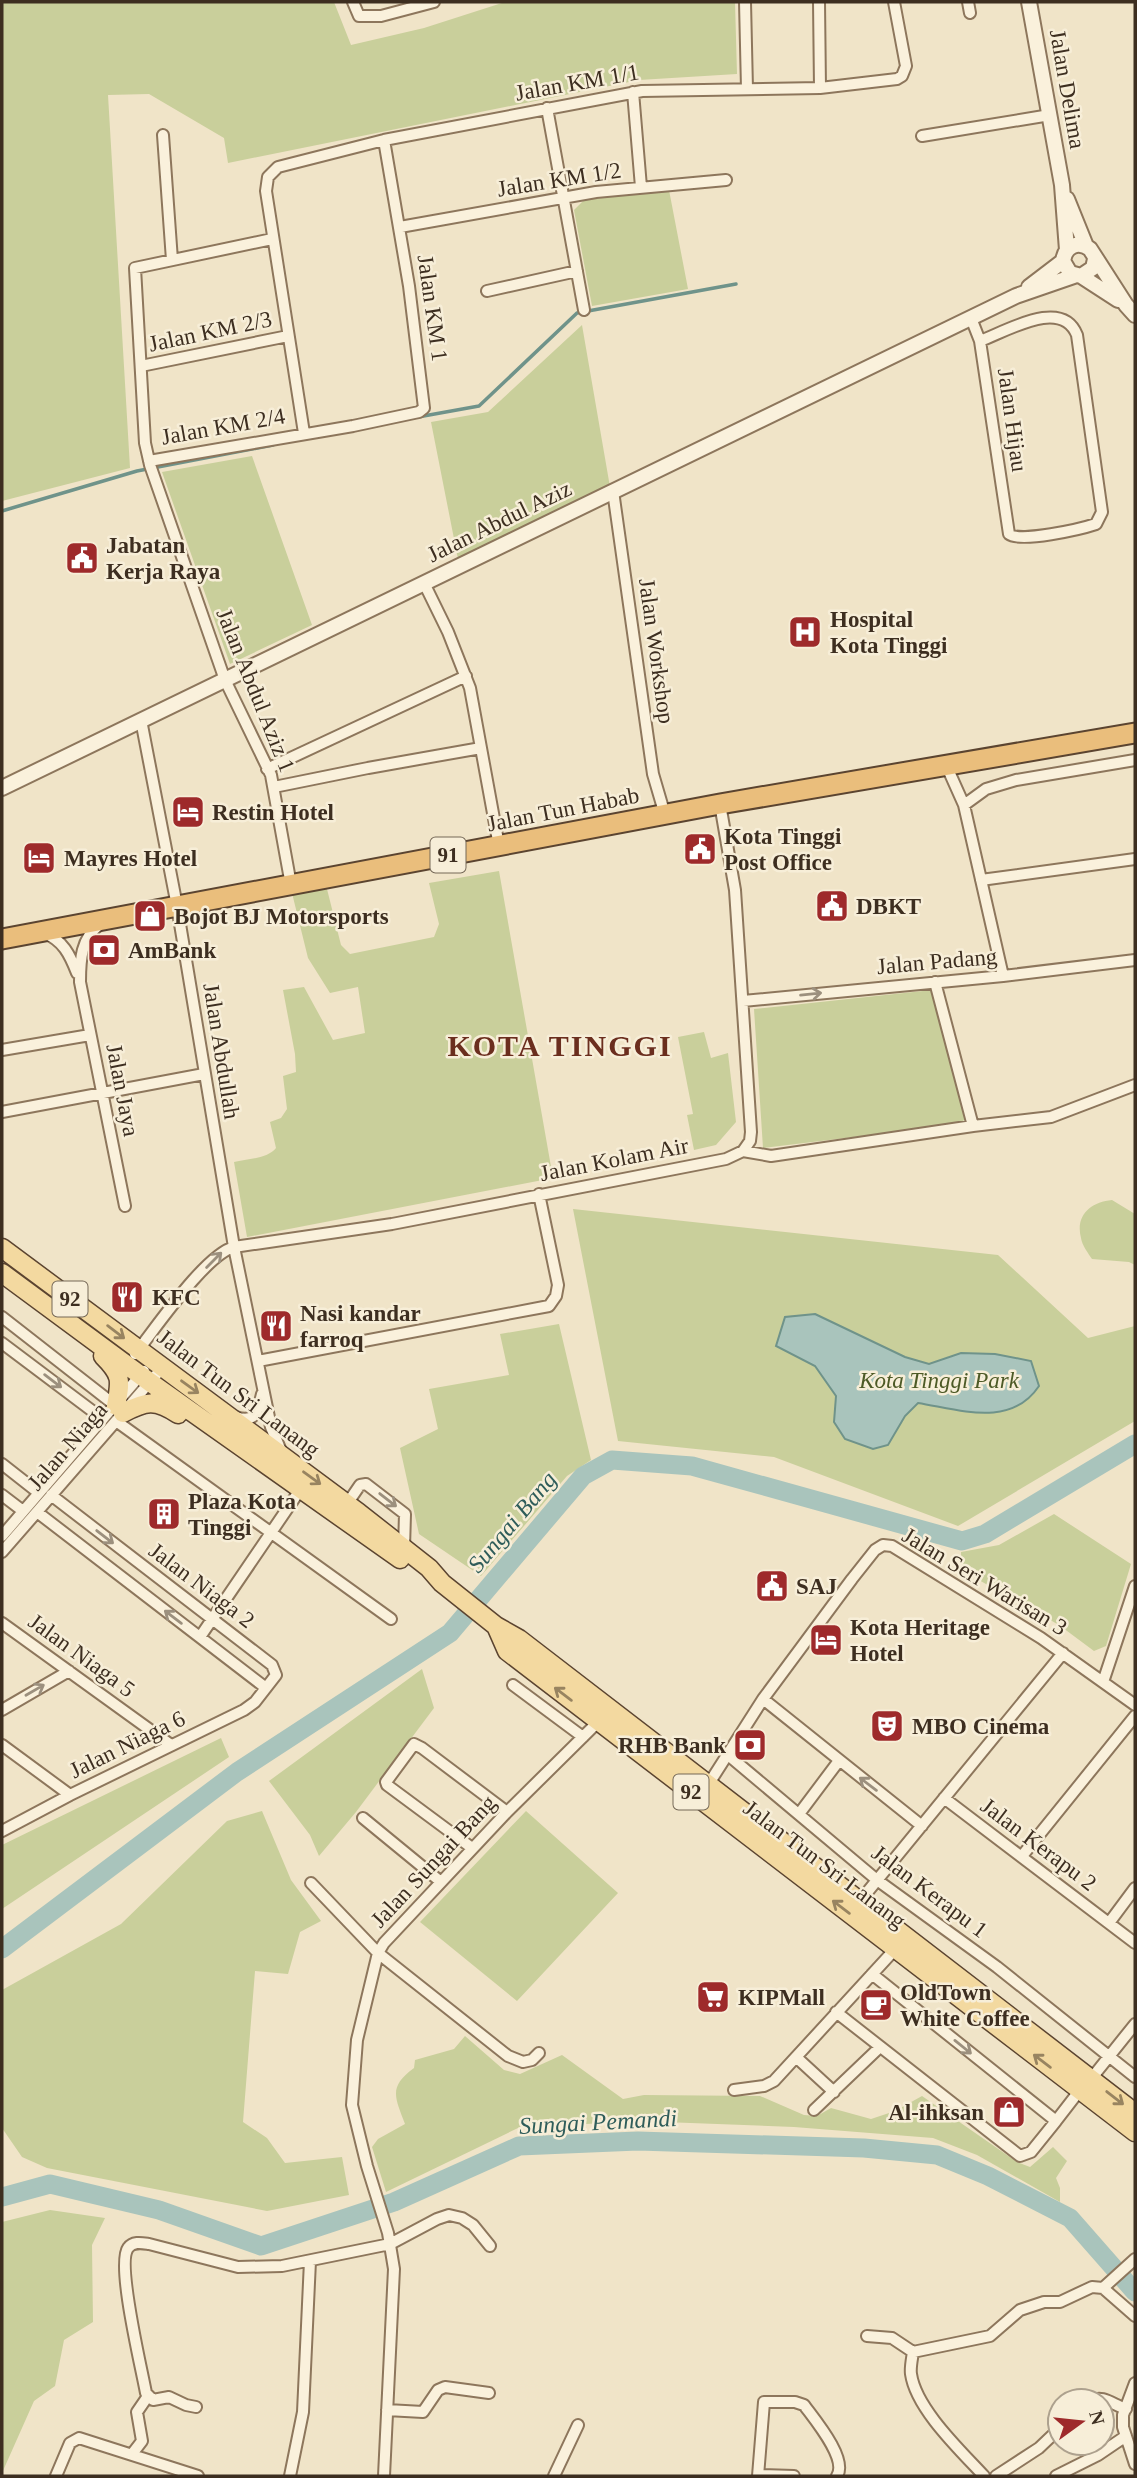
<svg xmlns="http://www.w3.org/2000/svg" width="1137" height="2478" viewBox="0 0 1137 2478" font-family="Georgia,serif">
<rect width="100%" height="100%" fill="#f0e4c8"/>
<!-- green -->
<path fill="#c9cf9b" d="M2 2H334L351 45 424 28 505 2H735L737 74 639 80 228 163 224 138 149 94 108 95 130 468 2 501Z
M669 190 688 289 592 306 574 210 584 200Z
M582 325 610 487 458 559 431 422 488 412Z
M252 456 312 625 230 664 162 472Z
M499 871 553 1178 247 1237 234 1162C247 1159 267 1159 276 1148L270 1122 281 1118 287 1109 283 1076 296 1072 295 1054 283 990 304 987 333 1040 365 1033 358 987 330 993 308 958 292 893 327 889 341 945 350 954 434 937 439 924 429 883Z
M932 990 966 1117 961 1124 763 1148 754 1009Z
M704 1032 711 1058 728 1053 736 1122 716 1145 694 1150 687 1115 693 1114 678 1037Z
M1112 1200 1135 1214V1265L1129 1262 1092 1259C1088 1253 1082 1245 1081 1238 1075 1215 1091 1202 1112 1200Z
M573 1209 998 1255 1088 1338 1135 1326V1421L958 1526 774 1457 618 1441Z
M559 1324 591 1460 567 1476 481 1576 419 1534 400 1448 438 1429 429 1389 509 1375 500 1334Z
M1054 1514 1131 1564 1106 1646 1094 1651 1059 1625 961 1570V1552L999 1545Z
M422 1669 434 1708 356 1812 319 1856 310 1835 269 1781Z
M221 1738 229 1757 2 1909V1845Z
M262 1811 291 1880 321 1921 300 1932 288 1974 255 1971 243 2122 267 2138 285 2163 342 2157 349 2195 267 2211 47 2168 22 2157 2 2128V1990L121 1924 227 1821Z
M526 1811 618 1893 517 2001 420 1922Z
M465 2036 504 2070 520 2074 562 2055 623 2099 644 2095 760 2096 804 2115 817 2116 831 2108 871 2119 895 2111 922 2096 1017 2162 1030 2167 1053 2147 1067 2161 1056 2178 1060 2188V2202L977 2155 933 2138 794 2127 637 2121 518 2128 386 2192 372 2147 378 2139 405 2124C395 2097 388 2087 414 2068L415 2060 454 2049Z
M50 2210 105 2218 92 2245 93 2322 64 2340 55 2386 34 2401 2 2473V2222Z"/>
<!-- water -->
<path fill="#a9c4bc" stroke="#6f938a" stroke-width="2" d="M815 1314 905 1357 929 1364 961 1353 995 1354 1031 1361 1039 1386C1011 1428 961 1410 918 1403L905 1416 888 1445 873 1449 845 1439 834 1422 836 1396 815 1366 776 1346 785 1317Z"/>
<g fill="none" stroke-linecap="round" stroke-linejoin="round">
<!-- stream -->
<path stroke="#6f938a" stroke-width="3.5" d="M418 417 479 406 577 313 736 284
M2 511 137 471 273 445"/>
<!-- river -->
<path stroke="#a9c4bc" stroke-width="19" d="M2 1949 237 1772 450 1633 583 1476 612 1460 692 1466 962 1541 985 1534 1135 1444
M2 2197 50 2184 159 2210 261 2246 394 2202 519 2146 638 2141 864 2148 937 2155 988 2176 1070 2218 1135 2292"/>
<defs>
<path id="minor" d="M353 2 359 16H381L434 2
M745 2 747 89
M819 2 820 88
M968 2 970 13
M633 92 641 187
M547 108 584 310
M163 135 172 260
M922 136 1050 115
M400 227 596 192 726 180
M272 239 135 268 145 443 150 465 225 680 271 775 291 885
M487 291 577 271
M971 318 980 341 1009 534C1020 543 1081 529 1096 524L1102 512 1077 335C1062 297 1007 331 980 341
M141 366 288 336
M304 433 266 191 268 177 278 167 384 140 642 91 820 88 897 79 902 76 906 66 894 2
M149 461 353 426 419 412 424 408 409 286 384 140
M613 491 653 774 665 815
M424 583 448 632 470 688 499 846
M141 720 177 906 234 1247 271 1427 281 1451
M947 767 964 805 1003 976
M267 769 466 676
M274 787 368 768 481 748
M720 804 735 890 751 1132 750 1141 743 1151
M964 805 986 789 1016 780 1135 760
M981 880 1135 859
M100 924C81 939 80 959 80 982L125 1206
M44 933C63 940 70 955 77 973
M935 982 973 1126
M743 1001 1003 976 1135 960
M2 1050 90 1035
M2 1112 204 1074
M2 1317 116 1406
M2 1343 103 1419
M135 1354C156 1328 205 1255 234 1247L392 1224 726 1159 743 1151 771 1156 973 1126 1051 1117 1135 1085
M258 1361 549 1306 556 1296 558 1285 539 1194
M236 1417C256 1424 258 1410 262 1394
M116 1421 391 1619
M2 1464 39 1493
M2 1495 23 1511
M347 1504 360 1485 366 1484 405 1514 404 1548
M37 1512 266 1688
M2 1536 144 1371
M2 1552 163 1367
M2 1623 171 1745
M200 1637 300 1490
M1103 1682 1135 1586
M513 1685 583 1737
M763 1699 922 1826
M2 1710 69 1671
M2 1745 70 1795
M728 1755 877 1880 997 1967 1135 2077
M708 1785 763 1699 852 1579 875 1550 883 1545 892 1546 1041 1638 1135 1705
M944 1798 1135 1943
M799 1814 838 1762
M363 1818 441 1882
M2 1831 70 1795 244 1710 255 1702 276 1675 272 1665 51 1495
M472 1848 387 1785 386 1782 414 1744 422 1748 507 1812
M1022 1856 1135 1716
M311 1883 378 1953 508 2056 523 2062 532 2060 539 2053
M860 1901 1063 1653
M1109 1923 1135 1888
M872 1974 1056 2121 1080 2090
M836 2012 1020 2156 1031 2152 1056 2121
M796 2057 834 2092
M1091 2079 1135 2024
M734 2090 764 2086 774 2081 898 1946
M814 2110 880 2047
M1103 2288 1135 2259
M867 2336 892 2338 913 2352
M913 2352 990 2336 1020 2310 1044 2302H1060L1092 2287 1103 2288 1135 2316
M913 2352C912 2359 910 2368 911 2374 916 2409 961 2451 984 2476
M1135 2383 1123 2415V2427L1135 2464
M1091 2401C1103 2394 1113 2405 1126 2409
M196 2407 186 2405 169 2397 153 2400 146 2393C142 2370 116 2264 128 2248 133 2241 142 2243 149 2244L238 2267 282 2266 390 2244 437 2219 449 2215 462 2218 473 2225 490 2246
M387 2410 423 2412 438 2390 445 2387 489 2393
M132 2454 142 2441 137 2412 148 2396
M759 2475 794 2476
M56 2476 70 2443 79 2438 198 2476
M290 2476 303 2412 310 2261
M384 2476 394 2269 388 2233 367 2166 352 2105 357 2040 378 1953 384 1943 507 1812 599 1721
M554 2476 578 2425
M758 2476 764 2402H795L804 2405C815 2420 848 2459 837 2476
M996 2476 1039 2448 1060 2428
M1056 2476 1098 2455 1126 2436"/>
<path id="tertiary" d="M1029 2 1062 185 1067 250
M1067 199 1086 246
M1095 259 1093 268 1081 276 1070 273 1063 261C1065 246 1078 240 1090 249L1126 305 1135 315
M1081 276 1118 300
M1029 287 1063 261
M2 788 1016 296 1074 276"/>
<path id="primary" d="M2 1248 359 1513 429 1568 442 1583 496 1626 519 1639 1135 2113
M2 1273 151 1383 400 1559
M103 1356C122 1375 121 1380 116 1406
M123 1413C146 1401 155 1399 178 1414
M496 1626 507 1651 1135 2132"/>
<path id="trunk" d="M2 939 720 804 1135 733"/>
</defs>
<!-- minor casing -->
<use href="#minor" stroke="#8d765c" stroke-width="14"/>
<!-- tertiary casing -->
<use href="#tertiary" stroke="#8d765c" stroke-width="18"/>
<!-- primary casing -->
<use href="#primary" stroke="#5b4430" stroke-width="21"/>
<!-- trunk casing -->
<use href="#trunk" stroke="#5b4430" stroke-width="23"/>
<!-- minor -->
<use href="#minor" stroke="#faf1dc" stroke-width="10"/>
<!-- tertiary -->
<use href="#tertiary" stroke="#faf1dc" stroke-width="14"/>
<!-- primary -->
<use href="#primary" stroke="#f3d9a0" stroke-width="18"/>
<!-- trunk -->
<use href="#trunk" stroke="#eabe7c" stroke-width="19"/>
</g>
<!-- one-way arrows -->
<defs><path id="oneway-shaft" d="M-6 0H5M1.5-3L5.5 0L1.5 3" fill="none" stroke-width="1.6" stroke-linecap="round" stroke-linejoin="round" transform="scale(1.75)"/></defs>
<g stroke="#9c907e">
<use href="#oneway-shaft" transform="translate(811 994) rotate(-6)"/>
<use href="#oneway-shaft" transform="translate(214 1260) rotate(-45)"/>
<use href="#oneway-shaft" transform="translate(53 1381) rotate(37)"/>
<use href="#oneway-shaft" transform="translate(388 1500) rotate(38)"/>
<use href="#oneway-shaft" transform="translate(105 1537) rotate(38)"/>
<use href="#oneway-shaft" transform="translate(173 1617) rotate(-143)"/>
<use href="#oneway-shaft" transform="translate(35 1690) rotate(-30)"/>
<use href="#oneway-shaft" transform="translate(868 1784) rotate(-143)"/>
<use href="#oneway-shaft" transform="translate(963 2047) rotate(39)"/>
</g>
<g stroke="#988460">
<use href="#oneway-shaft" transform="translate(116 1332) rotate(37)"/>
<use href="#oneway-shaft" transform="translate(190 1387) rotate(36)"/>
<use href="#oneway-shaft" transform="translate(312 1478) rotate(36)"/>
<use href="#oneway-shaft" transform="translate(563 1694) rotate(-143)"/>
<use href="#oneway-shaft" transform="translate(841 1907) rotate(-143)"/>
<use href="#oneway-shaft" transform="translate(1042 2061) rotate(-143)"/>
<use href="#oneway-shaft" transform="translate(1115 2098) rotate(38)"/>
</g>
<!-- icons -->
<defs>
<symbol id="civic-square" viewBox="-11 -11 22 22"><rect x="-9" y="-9" width="18" height="18" rx="4" fill="#9e2a2b" stroke="#f7eed8"/><path d="M-.6-6.5H3V-4.5H.6V-3L4-1V1h2V6H-6V1h2V-1L-.6-3ZM-1.2 2.5V6h2.4V2.5Z" fill="#fff"/></symbol>
<symbol id="hospital-square" viewBox="-11 -11 22 22"><rect x="-9" y="-9" width="18" height="18" rx="4" fill="#9e2a2b" stroke="#f7eed8"/><path d="M-5-5h3v3.5h4V-5h3V5h-3V1.5h-4V5h-3Z" fill="#fff"/></symbol>
<symbol id="hotel-square" viewBox="-11 -11 22 22"><rect x="-9" y="-9" width="18" height="18" rx="4" fill="#9e2a2b" stroke="#f7eed8"/><path d="M-6-4.5h1.5V1H6V5H4.5V3h-9V5H-6ZM-4 0a1.8 1.8 0 1 1 3.6 0ZM.5 0V-2.5h3Q6-2.5 6 0Z" fill="#fff"/></symbol>
<symbol id="shop-square" viewBox="-11 -11 22 22"><rect x="-9" y="-9" width="18" height="18" rx="4" fill="#9e2a2b" stroke="#f7eed8"/><path d="M-5-2.5h2.3a2.7 3.5 0 0 1 5.4 0H5L5.5 6h-11ZM-1.5-2.5h3a1.5 2.3 0 0 0-3 0Z" fill="#fff"/></symbol>
<symbol id="bank-square" viewBox="-11 -11 22 22"><rect x="-9" y="-9" width="18" height="18" rx="4" fill="#9e2a2b" stroke="#f7eed8"/><path d="M-6-4H6V4H-6ZM0-2.3a2.3 2.3 0 1 0 0 4.6a2.3 2.3 0 1 0 0-4.6Z" fill="#fff"/></symbol>
<symbol id="restaurant-square" viewBox="-11 -11 22 22"><rect x="-9" y="-9" width="18" height="18" rx="4" fill="#9e2a2b" stroke="#f7eed8"/><path d="M-5-6h1v4h1v-4h1v4h1v-4h1v5L-1.5 .5V6h-2V.5L-5-1ZM5-6V6H3V1.5H1.5Q1.5-4 5-6Z" fill="#fff"/></symbol>
<symbol id="building-square" viewBox="-11 -11 22 22"><rect x="-9" y="-9" width="18" height="18" rx="4" fill="#9e2a2b" stroke="#f7eed8"/><path d="M-4-6H4V6H1V3H-1V6H-4ZM-2.5-4.3h1.7v1.8h-1.7ZM.8-4.3h1.7v1.8H.8ZM-2.5-1h1.7V.8h-1.7ZM.8-1h1.7V.8H.8Z" fill="#fff"/></symbol>
<symbol id="theatre-square" viewBox="-11 -11 22 22"><rect x="-9" y="-9" width="18" height="18" rx="4" fill="#9e2a2b" stroke="#f7eed8"/><path d="M-5-5.5Q0-4 5-5.5V0Q5 5 0 6Q-5 5-5 0ZM-3.3-2.5H-1v1.5H-3.3ZM1-2.5H3.3v1.5H1ZM-2.8 1Q0 5.5 2.8 1Z" fill="#fff"/></symbol>
<symbol id="supermarket-square" viewBox="-11 -11 22 22"><rect x="-9" y="-9" width="18" height="18" rx="4" fill="#9e2a2b" stroke="#f7eed8"/><path d="M-6-5.5h2.5l.6 2H6L4.5 2H-2.5L-4.4-4H-6ZM-1.5 3.2a1.3 1.3 0 1 0 .1 0ZM3 3.2a1.3 1.3 0 1 0 .1 0Z" fill="#fff"/></symbol>
<symbol id="cafe-square" viewBox="-11 -11 22 22"><rect x="-9" y="-9" width="18" height="18" rx="4" fill="#9e2a2b" stroke="#f7eed8"/><path d="M-5.5-4.5H6V0H3Q3 3.5 0 3.5H-2.5Q-5.5 3.5-5.5 0ZM3-3.2v2h1.7v-2ZM-6 4.5H4V6H-6Z" fill="#fff"/></symbol>
</defs>
<g fill-rule="evenodd">
<use href="#civic-square" x="63" y="539" width="38" height="38"/>
<use href="#hospital-square" x="786" y="613" width="38" height="38"/>
<use href="#hotel-square" x="169" y="793" width="38" height="38"/>
<use href="#civic-square" x="681" y="830" width="38" height="38"/>
<use href="#hotel-square" x="20" y="839" width="38" height="38"/>
<use href="#civic-square" x="813" y="887" width="38" height="38"/>
<use href="#shop-square" x="131" y="897" width="38" height="38"/>
<use href="#bank-square" x="85" y="931" width="38" height="38"/>
<use href="#restaurant-square" x="108" y="1278" width="38" height="38"/>
<use href="#restaurant-square" x="257" y="1307" width="38" height="38"/>
<use href="#building-square" x="145" y="1495" width="38" height="38"/>
<use href="#civic-square" x="753" y="1567" width="38" height="38"/>
<use href="#hotel-square" x="807" y="1621" width="38" height="38"/>
<use href="#theatre-square" x="868" y="1707" width="38" height="38"/>
<use href="#bank-square" x="731" y="1726" width="38" height="38"/>
<use href="#supermarket-square" x="694" y="1978" width="38" height="38"/>
<use href="#cafe-square" x="857" y="1986" width="38" height="38"/>
<use href="#shop-square" x="990" y="2093" width="38" height="38"/>
</g>
<g text-anchor="middle" stroke-width="5" stroke-linejoin="round" paint-order="stroke">
<!-- shield labels -->
<g fill="#f7eed8" stroke="#756857" stroke-width="2">
<rect x="430.5" y="837.5" width="35" height="35" rx="5"/>
<rect x="52.5" y="1281.5" width="35" height="35" rx="5"/>
<rect x="673.5" y="1774.5" width="35" height="35" rx="5"/>
</g>
<g font-size="21" font-weight="bold" fill="#3d2e20">
<text x="448" y="862">91</text>
<text x="70" y="1306">92</text>
<text x="691" y="1799">92</text>
</g>
<!-- street labels -->
<g font-size="23" fill="#3d2e20" stroke="#f7eed8">
<text transform="translate(577 82) rotate(-10)" y="8">Jalan KM 1/1</text>
<text transform="translate(1068 89) rotate(80)" y="8">Jalan Delima</text>
<text transform="translate(559 179) rotate(-9)" y="8">Jalan KM 1/2</text>
<text transform="translate(433 308) rotate(82)" y="8">Jalan KM 1</text>
<text transform="translate(210 331) rotate(-12)" y="8">Jalan KM 2/3</text>
<text transform="translate(1013 420) rotate(82)" y="8">Jalan Hijau</text>
<text transform="translate(223 426) rotate(-10)" y="8">Jalan KM 2/4</text>
<text transform="translate(499 521) rotate(-26)" y="8">Jalan Abdul Aziz</text>
<text transform="translate(657 651) rotate(82)" y="8">Jalan Workshop</text>
<text transform="translate(256 690) rotate(68)" y="8">Jalan Abdul Aziz 1</text>
<text transform="translate(563 809) rotate(-11)" y="8">Jalan Tun Habab</text>
<text transform="translate(937 961) rotate(-5)" y="8">Jalan Padang</text>
<text transform="translate(222 1051) rotate(81)" y="8">Jalan Abdullah</text>
<text transform="translate(123 1090) rotate(79)" y="8">Jalan Jaya</text>
<text transform="translate(614 1159) rotate(-11)" y="8">Jalan Kolam Air</text>
<text transform="translate(239 1393) rotate(37)" y="8">Jalan Tun Sri Lanang</text>
<text transform="translate(67 1446) rotate(-49)" y="8">Jalan Niaga</text>
<text transform="translate(985 1581) rotate(31)" y="8">Jalan Seri Warisan 3</text>
<text transform="translate(202 1585) rotate(37)" y="8">Jalan Niaga 2</text>
<text transform="translate(82 1655) rotate(36)" y="8">Jalan Niaga 5</text>
<text transform="translate(127 1744) rotate(-26)" y="8">Jalan Niaga 6</text>
<text transform="translate(1039 1844) rotate(37)" y="8">Jalan Kerapu 2</text>
<text transform="translate(433 1861) rotate(-47)" y="8">Jalan Sungai Bang</text>
<text transform="translate(825 1864) rotate(37)" y="8">Jalan Tun Sri Lanang</text>
<text transform="translate(930 1891) rotate(37)" y="8">Jalan Kerapu 1</text>
</g>
<!-- poi labels -->
<g font-size="23" font-weight="bold" fill="#3d2e20" stroke="#f7eed8" text-anchor="start">
<text x="106" y="553">Jabatan<tspan x="106" dy="26">Kerja Raya</tspan></text>
<text x="830" y="627">Hospital<tspan x="830" dy="26">Kota Tinggi</tspan></text>
<text x="212" y="820">Restin Hotel</text>
<text x="724" y="844">Kota Tinggi<tspan x="724" dy="26">Post Office</tspan></text>
<text x="64" y="866">Mayres Hotel</text>
<text x="856" y="914">DBKT</text>
<text x="174" y="924">Bojot BJ Motorsports</text>
<text x="128" y="958">AmBank</text>
<text x="152" y="1305">KFC</text>
<text x="300" y="1321">Nasi kandar<tspan x="300" dy="26">farroq</tspan></text>
<text x="188" y="1509">Plaza Kota<tspan x="188" dy="26">Tinggi</tspan></text>
<text x="796" y="1594">SAJ</text>
<text x="850" y="1635">Kota Heritage<tspan x="850" dy="26">Hotel</tspan></text>
<text x="912" y="1734">MBO Cinema</text>
<text x="726" y="1753" text-anchor="end">RHB Bank</text>
<text x="900" y="2000">OldTown<tspan x="900" dy="26">White Coffee</tspan></text>
<text x="738" y="2005">KIPMall</text>
<text x="984" y="2120" text-anchor="end">Al-ihksan</text>
</g>
<!-- park labels -->
<g font-size="23" font-style="italic" fill="#4d5a26" stroke="#f7eed8">
<text x="939" y="1388">Kota Tinggi Park</text>
</g>
<!-- water labels -->
<g font-size="24" font-style="italic" fill="#2f5d5a" stroke="#f7eed8">
<text transform="translate(512 1522) rotate(-50)" y="8">Sungai Bang</text>
<text transform="translate(598 2122) rotate(-3)" y="8">Sungai Pemandi</text>
</g>
<!-- district labels -->
<g font-size="30" font-weight="bold" letter-spacing="2" fill="#6b2e1e" stroke="#f7eed8">
<text x="560" y="1056">KOTA TINGGI</text>
</g>
</g>
<!-- border -->
<rect width="1137" height="2478" fill="none" stroke="#3d2e20" stroke-width="7"/>
<!-- north arrow -->
<g transform="translate(1081 2422) rotate(75)"><circle r="33" fill="#f7eed8" stroke="#ada18e" stroke-width="2"/>
<path d="M0-5L12 26L0 18L-12 26Z" fill="#9e2a2b"/>
<text y="-10" font-size="19" font-weight="bold" text-anchor="middle" fill="#3d2e20">N</text>
</g>
</svg>
